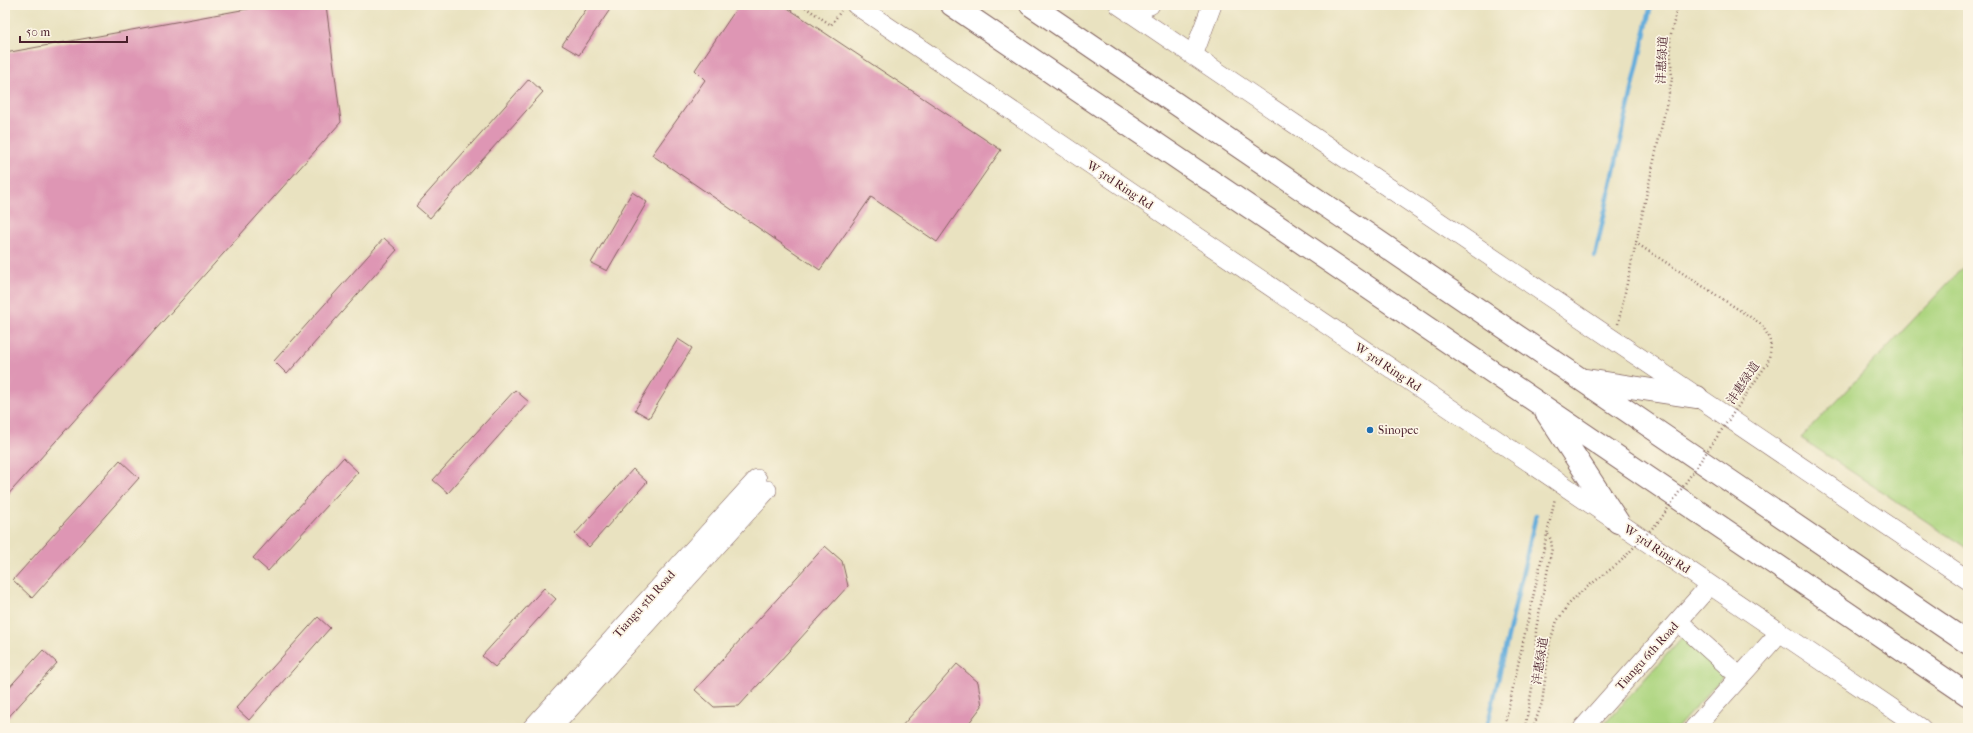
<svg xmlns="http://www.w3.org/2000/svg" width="1973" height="733" viewBox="0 0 1973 733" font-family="'IM FELL French Canon','Noto Serif SC',serif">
<rect width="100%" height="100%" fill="#fcf5e5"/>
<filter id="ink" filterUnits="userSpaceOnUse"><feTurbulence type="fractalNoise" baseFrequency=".025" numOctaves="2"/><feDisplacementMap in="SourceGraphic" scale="8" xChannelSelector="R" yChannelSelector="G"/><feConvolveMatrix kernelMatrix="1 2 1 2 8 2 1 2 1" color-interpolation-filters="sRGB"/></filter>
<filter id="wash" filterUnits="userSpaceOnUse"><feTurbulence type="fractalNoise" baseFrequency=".012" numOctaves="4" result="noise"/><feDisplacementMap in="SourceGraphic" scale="16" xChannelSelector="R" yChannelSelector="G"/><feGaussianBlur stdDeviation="0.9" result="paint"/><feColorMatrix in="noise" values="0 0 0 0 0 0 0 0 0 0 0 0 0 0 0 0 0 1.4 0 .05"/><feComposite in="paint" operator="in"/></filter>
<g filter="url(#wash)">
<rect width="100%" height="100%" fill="#e9e2c0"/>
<!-- green -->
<path fill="#add580" stroke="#7c7a56" d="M1968 262V549L1801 438Z
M1685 634 1727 672 1677 728H1601Z"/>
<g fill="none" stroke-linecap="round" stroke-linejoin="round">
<!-- stream -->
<path stroke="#65addc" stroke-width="4.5" d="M1595 256 1651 5
M1487 728 1536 515"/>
</g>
<g id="blocks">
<!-- building -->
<path fill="#de96b4" d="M269 5H326L341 122 5 498V53Z
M589 5H613L579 55 562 45Z
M739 5H783L1001 150 937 242 871 197 820 270 652 155 705 80 695 70Z
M529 79 543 92 430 218 416 206Z
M632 192 647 202 607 271 591 263Z
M384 238 397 250 287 374 274 361Z
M678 339 692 348 649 418 635 410Z
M515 390 529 402 448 493 433 480Z
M343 458 358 472 268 571 253 558Z
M120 460 139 478 32 598 13 580Z
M633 469 647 482 589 547 575 534Z
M825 546 842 561 848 586 739 706 714 707 695 690Z
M544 588 556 599 495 667 482 656Z
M318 617 330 628 249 720 236 708Z
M43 650 57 663 5 721V692Z
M957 664 978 682 982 706 965 728H900Z"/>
</g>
</g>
<g filter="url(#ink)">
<use href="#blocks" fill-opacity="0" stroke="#82635f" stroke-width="1"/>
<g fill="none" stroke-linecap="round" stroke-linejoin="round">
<defs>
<path id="secondary" d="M856 5 1921 728
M1119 5 1968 580
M1130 13 1150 5
M1193 56 1212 5
M1678 621 1740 677
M532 728 757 479
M552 728 767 490
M1583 728 1710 585
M1694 728 1780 632"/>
<path id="highway" d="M952 5 1968 695
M1031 5 1968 643
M1585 380 1697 397
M1546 412 1618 522"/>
</defs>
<!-- secondary casing -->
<use href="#secondary" stroke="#82635f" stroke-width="20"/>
<!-- highway casing -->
<use href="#highway" stroke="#82635f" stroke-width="24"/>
<!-- path -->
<path stroke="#82635f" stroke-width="2.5" stroke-dasharray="1 3" stroke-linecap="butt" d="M802 5 831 25 841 11
M1618 324 1672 79 1670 38 1678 5
M1504 728 1555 498
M1525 728 1535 671 1536 629 1552 548 1551 540 1547 532"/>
<!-- secondary -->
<use href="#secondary" stroke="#fff" stroke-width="19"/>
<!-- highway -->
<use href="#highway" stroke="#fff" stroke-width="22"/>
<!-- path-bridge -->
<path stroke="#82635f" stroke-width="2.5" stroke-dasharray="1 3" stroke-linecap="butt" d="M1533 728 1542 703 1550 641 1557 621 1568 605 1582 591 1619 563 1660 520 1767 364C1773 345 1772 341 1761 324L1636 243"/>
</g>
</g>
<!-- markers -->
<circle fill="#1f6fb2" stroke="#fcf5e5" stroke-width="1.5" cx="1370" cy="430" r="4"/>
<g text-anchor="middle" stroke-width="3.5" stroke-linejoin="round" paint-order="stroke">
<!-- street labels -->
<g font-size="12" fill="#4a1f2b" stroke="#fcf5e5">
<text transform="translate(1662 60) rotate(-87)" y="4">沣惠绿道</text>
<text transform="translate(1120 185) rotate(34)" y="4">W 3rd Ring Rd</text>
<text transform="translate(1388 367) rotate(34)" y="4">W 3rd Ring Rd</text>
<text transform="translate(1743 383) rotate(-56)" y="4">沣惠绿道</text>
<text transform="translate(1657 549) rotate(34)" y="4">W 3rd Ring Rd</text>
<text transform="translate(644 604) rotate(-48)" y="4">Tiangu 5th Road</text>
<text transform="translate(1647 656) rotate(-48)" y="4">Tiangu 6th Road</text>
<text transform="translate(1540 661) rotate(-81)" y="4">沣惠绿道</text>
</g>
<!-- poi labels -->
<g font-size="12" fill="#4a1f2b" stroke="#fcf5e5" text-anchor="start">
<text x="1378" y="434">Sinopec</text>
</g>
</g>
<!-- margin -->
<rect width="1973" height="733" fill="none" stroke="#fcf5e5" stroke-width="20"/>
<!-- scale -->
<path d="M20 36v6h107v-6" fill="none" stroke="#4a1f2b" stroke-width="2"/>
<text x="26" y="36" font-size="12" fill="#4a1f2b" stroke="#fcf5e5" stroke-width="3" paint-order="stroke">50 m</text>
</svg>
